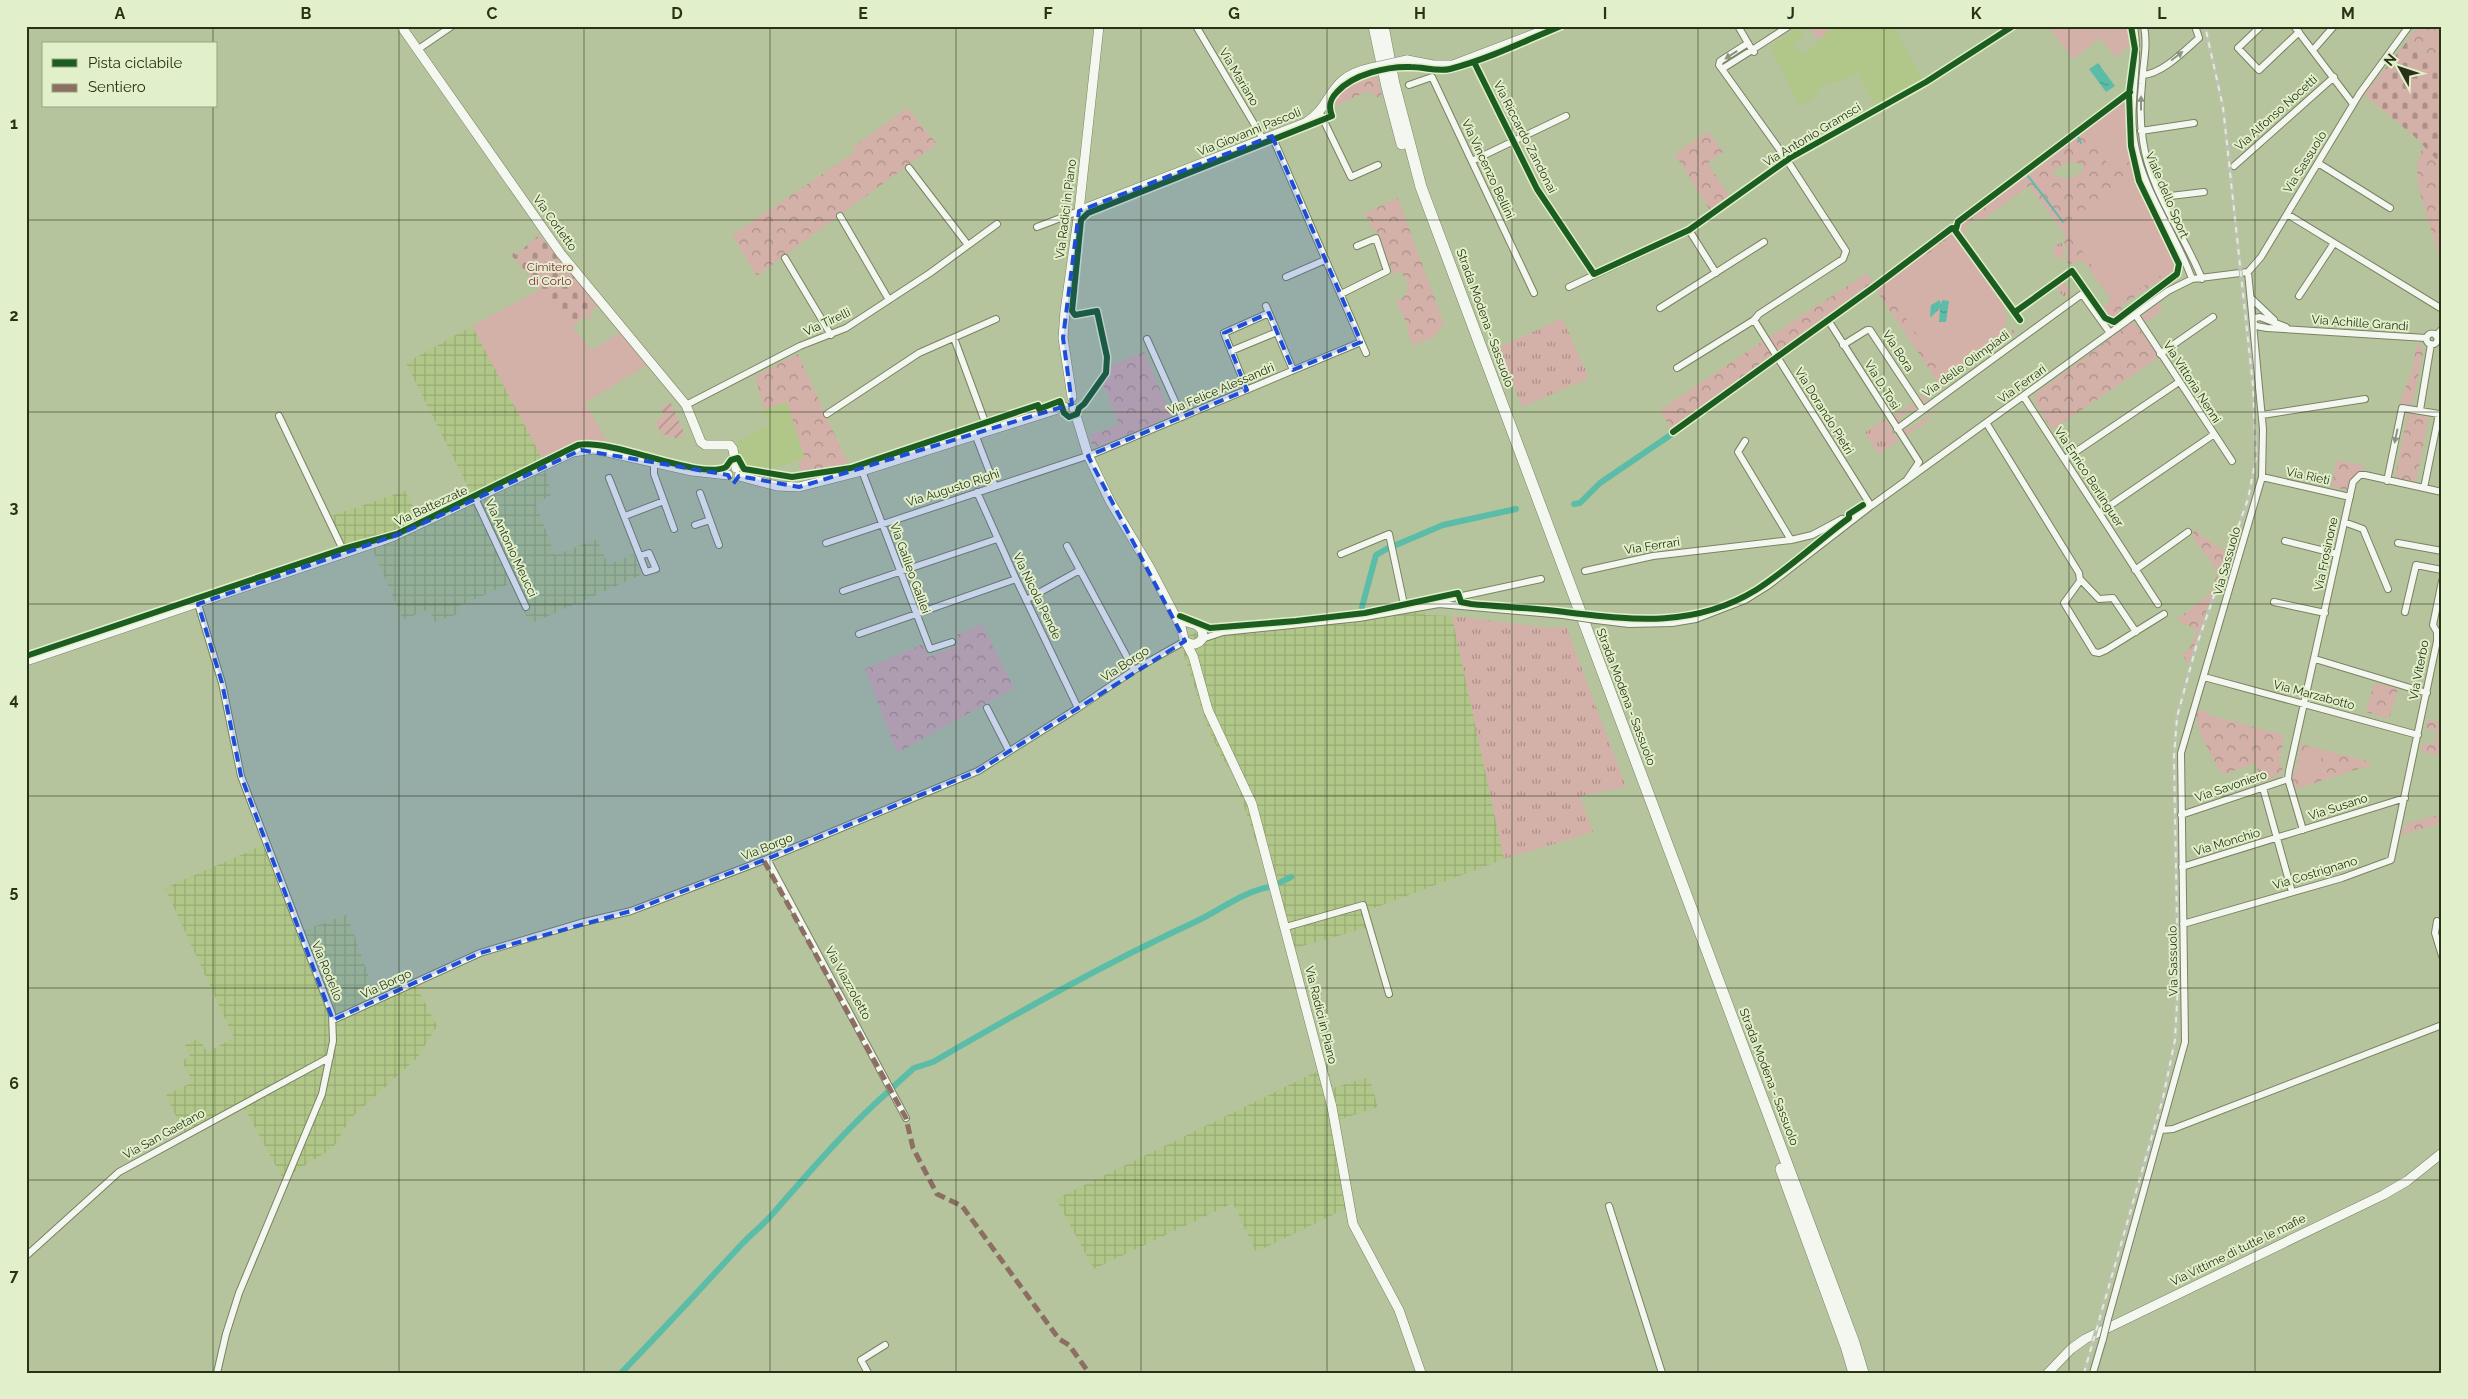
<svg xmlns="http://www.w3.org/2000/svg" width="2468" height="1399" viewBox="0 0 2468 1399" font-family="Raleway,sans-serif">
<defs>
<pattern id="industrial-grid" width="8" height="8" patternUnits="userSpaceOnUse" patternTransform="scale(1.25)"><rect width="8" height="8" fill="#b1c789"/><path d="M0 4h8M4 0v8" fill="none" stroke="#98ab75"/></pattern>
<pattern id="grass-tufts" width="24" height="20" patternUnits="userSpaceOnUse" patternTransform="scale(1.25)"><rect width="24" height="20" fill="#d3b0a8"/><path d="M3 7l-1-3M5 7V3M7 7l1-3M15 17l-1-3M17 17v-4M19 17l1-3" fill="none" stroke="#ab9088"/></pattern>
<pattern id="forest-crowns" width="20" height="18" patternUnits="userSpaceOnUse" patternTransform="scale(1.25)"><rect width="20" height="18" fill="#d3b0a8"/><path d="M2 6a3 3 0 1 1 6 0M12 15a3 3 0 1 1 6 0" fill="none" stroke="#ab9088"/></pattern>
<pattern id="cemetery-stones" width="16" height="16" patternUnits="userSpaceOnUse" patternTransform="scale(1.25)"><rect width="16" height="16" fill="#d3b0a8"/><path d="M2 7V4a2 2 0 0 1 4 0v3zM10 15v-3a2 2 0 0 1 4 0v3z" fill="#ab9088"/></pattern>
<pattern id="garden-furrows" width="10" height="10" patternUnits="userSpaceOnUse" patternTransform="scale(1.25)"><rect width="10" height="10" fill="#d3b0a8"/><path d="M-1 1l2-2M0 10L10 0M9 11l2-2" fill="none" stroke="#ab9088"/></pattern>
<pattern id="water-ripples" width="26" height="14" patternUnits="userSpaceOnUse" patternTransform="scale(1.25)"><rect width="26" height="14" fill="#5bbda7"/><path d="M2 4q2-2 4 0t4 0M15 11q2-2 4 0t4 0" fill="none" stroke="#4b9a87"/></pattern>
</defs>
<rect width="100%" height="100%" fill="#b5c49c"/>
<!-- built -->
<path fill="#b1c789" d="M1833 26H1886L1888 30 1894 27 1926 85 1878 110 1857 73 1839 82H1831L1822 85 1814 98 1800 106 1770 46 1798 28 1804 34 1793 45 1804 56Z
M787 401 805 459 771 469 769 473 743 467 736 442 769 425 764 409Z"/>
<!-- industrial -->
<path fill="url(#industrial-grid)" d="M472 326 544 460 551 495 536 505 555 555 597 539 608 565 634 554 641 575 530 624 511 583 459 606 461 613 435 622 429 609 403 620 372 548 344 556 328 517 405 491 420 521 473 497 406 363Z
M1422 602 1425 615 1452 616 1504 859 1364 912 1366 928 1288 950 1269 881 1234 777 1220 754 1208 728 1182 649 1188 636 1192 633 1294 622 1359 613 1405 603Z
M270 842 301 931 347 915 376 997 413 980 437 1026 417 1058 350 1119 333 1148 283 1179 244 1107 186 1137 166 1095 193 1082 182 1061 190 1056 185 1045 199 1038 207 1052 234 1038 165 888Z
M1328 1066 1333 1088 1369 1077 1378 1107 1339 1120 1351 1206 1256 1252 1233 1203 1094 1269 1056 1199Z"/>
<!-- grass -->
<path fill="url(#grass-tufts)" d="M1806 26H1833L1819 40Z
M2061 242 2064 249 2062 260 2054 257V247Z
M2062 280 2071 293 2064 298 2055 285Z
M1561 319 1564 322 1589 378 1522 407 1499 347Z
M2014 329 2016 331 1976 361 1975 359Z
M1938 384 1941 388 1925 399 1927 403H1922L1919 399Z
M1949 401 1928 418 1929 420 1906 436 1904 430 1905 426 1908 430Z
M1913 403 1916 406 1914 412 1912 409 1900 417 1902 421H1896L1893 416Z
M1885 419 1899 441 1878 454 1865 432Z
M1452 616 1552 628 1566 626 1626 787 1580 796 1593 832 1504 859Z"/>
<!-- forest -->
<path fill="url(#forest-crowns)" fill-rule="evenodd" d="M2419 26H2442V66L2407 38Z
M1377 77 1382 96 1375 98 1373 92 1369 93 1368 91 1333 107 1332 103C1343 86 1357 79 1377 77Z
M907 108 937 144 757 276 732 235 855 152 852 148Z
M2084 127 2113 171 2132 160 2136 175 2140 177 2180 262 2181 267 2177 276 2173 272 2121 306 2123 313 2119 318 2110 319 2102 309 2111 299 2083 261 2069 264 2066 261 2067 250 2063 240 2067 237 2029 186 1982 220C1974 216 1969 222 1965 228L1966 234 1962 236 1958 231 1955 233 1884 288 1947 375 1938 382 1874 287 1780 355 1769 337 1867 273 1876 286 1952 228 1956 229 1958 222ZM2069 162 2083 164V171L2070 179 2055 176 2054 170ZM2065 225 2176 265 2160 275Z
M1708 131 1723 152 1708 163 1730 197 1710 211 1675 154Z
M2423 145 2439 162V168L2442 174V267L2418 186 2417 165Z
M1398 198 1444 324 1435 336 1413 346 1407 330 1409 329 1395 298 1401 300 1407 292V280L1399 271 1394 275 1376 230 1373 231 1365 213Z
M2158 303 2163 310 2146 322 2142 316Z
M2131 323 2136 324 2159 357 2052 430 2035 402V394Z
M1763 341 1774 359 1673 432 1660 410Z
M2416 343 2421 346 2423 353 2413 402 2412 405 2400 404 2414 363Z
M1144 352 1172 417 1162 419 1152 425 1097 447 1093 446 1088 436 1119 424 1103 384 1111 365Z
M798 354 849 466 802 475 798 461 805 459 787 402 764 409 755 376Z
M2408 412 2429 417 2416 482 2395 478Z
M2337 460 2365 466 2363 472 2355 475 2350 488 2346 490 2331 487Z
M2195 529 2201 535 2227 552 2188 665 2182 653 2189 650 2197 630 2176 620 2210 594 2218 572 2192 536Z
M982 624 1014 688 897 753 865 669 923 644 928 657 959 645 956 635Z
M2374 683 2398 688 2389 719 2366 712Z
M2197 709 2209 713V715L2284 735 2279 765 2283 766 2281 774 2261 782 2256 763 2222 775C2214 758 2192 729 2197 709Z
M2427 720 2442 723V756L2421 752 2423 743 2434 744 2437 731 2426 728Z
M2301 744 2371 762V765L2296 789 2295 784 2290 785V772L2295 773Z
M2442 814V823L2398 836 2399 830 2406 828 2407 823Z"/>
<!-- cemetery -->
<path fill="url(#cemetery-stones)" d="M2408 40 2442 66V174L2439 168V162L2414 136 2364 95Z
M539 235 599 304 590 312 592 316 590 319 584 317 573 327 511 255 513 252 516 255Z"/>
<!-- garden -->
<path fill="url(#garden-furrows)" d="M671 403 685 435 676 439 672 435 669 439 667 434 662 436 655 421 664 416 661 407Z"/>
<!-- pitch -->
<path fill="#d3b0a8" d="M2047 26H2128L2131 44 2115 57 2100 38 2073 59Z
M2127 98 2128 145 2132 160 2113 172 2084 128Z
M2132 177 2176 265 2118 303 2064 225Z
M1955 233 2008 306 2003 311 2007 317 2005 328 2001 332 2003 334 1947 375 1884 288Z
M541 289 592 350 628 328 648 351 644 353 648 364 585 403 615 455 582 447 545 464 472 326Z
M807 396 815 415 804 420 795 401Z
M2305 746 2323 750 2316 778 2298 774Z"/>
<!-- water -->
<path fill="url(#water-ripples)" d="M2098 63 2115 86 2106 92 2089 69Z
M1940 300V304L1943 300 1949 301 1946 322H1939L1940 308 1931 317 1930 316 1931 305Z"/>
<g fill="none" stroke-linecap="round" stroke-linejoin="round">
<!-- stream -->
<path stroke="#5bbda7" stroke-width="2" d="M2076 133 2081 143
M2028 176 2063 222"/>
<!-- canal -->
<path stroke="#5bbda7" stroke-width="6" d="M1953 228 1958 224
M1574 504 1580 503 1600 483 1672 434
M1396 545 1443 525 1516 509
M1362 607 1376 555 1390 547
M1281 882 1291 877
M893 1087 914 1068 933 1062C1019 1012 1106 963 1197 921 1220 910 1243 892 1269 887
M621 1373C662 1331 701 1288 741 1245 752 1233 766 1223 776 1210 812 1169 848 1127 889 1091"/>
<defs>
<path id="street" d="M1196 26 1263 139
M1738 26 1752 50 1789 26
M2134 26C2141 66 2127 105 2135 145 2144 193 2176 234 2192 279
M2144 26C2148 46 2143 64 2142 84 2140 103 2140 123 2143 141 2150 191 2184 234 2202 279
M2261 26 2238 48 2259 70 2299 32
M2294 26 2353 104
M1748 43 1720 61 1719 65 1787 160 1846 251 1843 259 1759 314 1754 320 1871 506
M417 50 452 26
M2313 50 2334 26
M1472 58 1537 189 1594 274
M1722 69 1752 50 1754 52
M2143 75C2163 73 2183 52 2199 38L2195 26
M1409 85 1432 77 1534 293
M1316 114 1321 115 1351 177 1378 165
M2141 131 2194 123
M1272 136 1366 353
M1472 161 1566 116
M2318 163 2390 208
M2234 166 2334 77
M909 168 968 245
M2162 197 2204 192
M2287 214 2442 309
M840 216 889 300
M1037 227 1079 211
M1689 230 1716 273
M785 258 831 335
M1286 277 1325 260
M1569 287 1689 230 1790 158 1926 82 2013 26
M1341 294 1387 271 1376 238 1357 246
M2299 296 2334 243
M2252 299 2274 320
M1266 306 1293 370
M1660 308 1764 242
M2135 314 2232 461
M1828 320 1919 462
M2253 322 2256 326 2267 328 2426 338
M2253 322 2255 318 2260 317 2286 327
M2426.5 339a5.5 5.5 0 1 1 11 0a5.5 5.5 0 1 1-11 0Z
M2436 336 2442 329
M954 338 985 422 990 429
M1147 339 1182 417
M1843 345 1867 330H1870L1923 410
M1231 351 1277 332
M2160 354 2213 317
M1677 368 1754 320
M1247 390 1224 333 1269 313
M2024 397 2158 604
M686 405 800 346 846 328 930 273 997 224
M2420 410 2431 344
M827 414 919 353 996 319
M2262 415 2365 399
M279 416 345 554
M1987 424 2079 573 2080 581 2064 603 2094 652 2099 653 2106 650 2164 614
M1897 429 2082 294 2110 333
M975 434 995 486
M1745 441 1738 452 1791 540
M2065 459 2179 382
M654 463V474L674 529
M862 471 930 649 952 642
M2262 477 2350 497
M609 478 646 572 656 569 649 553 640 556
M1906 481 1919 462
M2387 481 2402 408 2439 414 2424 488
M977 492 1016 579 1078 708
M700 493 719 545
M475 498 526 607
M2099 513 2213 435
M625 516 664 501
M2344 522 2363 529 2388 589
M695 525 710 520
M2285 541 2337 554
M826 543 1093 454 1361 342
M2398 543 2442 551
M1067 546 1080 570
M1341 554 1389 534 1405 609
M2135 570 2188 532
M1585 571 1653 556 1791 540 1812 535 1842 519
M2080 579 2099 599 2113 598 2136 632
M843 591 997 539
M1026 600 1080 570 1134 670
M2274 602 2325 613
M1440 603 1448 599 1541 579
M198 604 222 683 241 776 332 1014 333 1041 322 1094 239 1293 226 1334 217 1373
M2405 612 2416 565 2442 570
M1596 620 1629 624 1672 623 1696 619 1745 600 1769 585 1871 506 2168 291 2192 279 2248 272
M859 634 1016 579
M1202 639 1223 632 1359 618 1439 604 1563 615
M2315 659 2427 693
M2204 677 2418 735
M987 708 1009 751
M2263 788 2292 892
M2181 815 2288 779
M2303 830 2288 779 2289 771 2353 482 2360 475H2365L2442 492
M767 859 906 1118
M2182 867 2405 798
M2437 921 2435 933 2442 956
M2183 924 2342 878 2391 860 2437 641V632L2433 625 2442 581
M1286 927 1363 905 1389 994
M333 1020 480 953 580 923 631 911 767 859 978 771 1078 708 1134 670 1185 641
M2161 1130 2173 1129 2442 1025
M1609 1206 1662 1373
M26 1256 119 1172 330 1057
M2108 1319 2185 1042 2181 753 2262 477 2263 429 2248 272 2261 257 2360 93 2409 26
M868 1373 861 1360 885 1345
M2093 1373 2103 1339"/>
<path id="secondary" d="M401 26 561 254 686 405 701 442 705 445H730L733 449 736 468
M1407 60 1433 65H1453L1555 26
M1079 211 1305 123C1336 104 1325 78 1371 68
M1072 397 1063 338 1065 311 1079 211 1099 26
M1074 409 1088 455 1110 501 1149 566 1181 627 1184 639 1193 656 1208 710 1252 804 1332 1107 1353 1224 1399 1310 1421 1373
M739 476 777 486 799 487 862 471 1064 407
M1177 619 1197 625 1202 630 1203 637C1200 644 1193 646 1187 642
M26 661 392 537 573 452 594 449 692 471 728 475
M2048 1373 2071 1349 2085 1339 2383 1195 2407 1181 2442 1153"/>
<path id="highway" d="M1374 26 1387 87 1402 144
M1383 26 1394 84 1421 187 1854 1343 1863 1373
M1781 1169 1846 1346 1854 1373"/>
</defs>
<!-- street casing -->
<use href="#street" stroke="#788363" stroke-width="8"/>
<!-- secondary casing -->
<use href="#secondary" stroke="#788363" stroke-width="10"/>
<!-- highway casing -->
<use href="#highway" stroke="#788363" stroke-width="12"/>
<!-- street -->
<use href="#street" stroke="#f4f6f0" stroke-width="6"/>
<!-- secondary -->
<use href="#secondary" stroke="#f4f6f0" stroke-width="9"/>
<!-- highway -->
<use href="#highway" stroke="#f4f6f0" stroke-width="11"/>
<defs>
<path id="rail" d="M2084 1373 2163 1098 2175 1040 2178 984 2174 757 2177 717 2196 647 2248 499 2256 458 2253 386 2223 107 2205 26"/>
</defs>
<!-- rail casing -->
<use href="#rail" stroke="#bec1b6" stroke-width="4"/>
<!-- rail -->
<use href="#rail" stroke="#e1efcb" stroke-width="2" stroke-dasharray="5.5" stroke-linecap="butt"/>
<defs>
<path id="street-bridge" d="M1563 615 1596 620
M2103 1339 2108 1319"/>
<path id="secondary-bridge" d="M1371 68 1407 60"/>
</defs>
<!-- street-bridge casing -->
<use href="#street-bridge" stroke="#788363" stroke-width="8" stroke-linecap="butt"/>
<!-- secondary-bridge casing -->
<use href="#secondary-bridge" stroke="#788363" stroke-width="10" stroke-linecap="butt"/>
<!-- street-bridge -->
<use href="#street-bridge" stroke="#f4f6f0" stroke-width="6"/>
<!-- secondary-bridge -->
<use href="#secondary-bridge" stroke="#f4f6f0" stroke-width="9"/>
<!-- quiet -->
<path stroke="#8d6e63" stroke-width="5" stroke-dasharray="10 5" stroke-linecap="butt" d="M764 861 906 1118 913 1148 937 1194 962 1206 1059 1339 1069 1345 1089 1373"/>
<defs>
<path id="cycleway" d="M1474 62 1537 189 1594 274 1689 230 1790 158 1926 82 2013 26
M1954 229 2020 320
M2015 312 2072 271 2105 318 2114 322 2177 274 2179 264 2139 181 2131 146 2129 94 2135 49 2131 26
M1673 432 1874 287 1952 228 1956 229 1958 222 2130 92
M1180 616 1210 628 1296 621 1365 613 1458 593 1461 602 1471 604C1502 607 1534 608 1565 612 1633 620 1694 628 1756 590 1789 569 1818 541 1849 518V514L1863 505
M26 656 343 549 397 534 578 445C612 438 701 481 726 467L731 460 738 458 744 469 792 477 851 468 1038 405 1039 409 1060 401 1064 413 1069 417 1077 414 1079 408 1084 404 1106 373 1107 357 1097 311 1075 315 1072 311 1081 220 1088 213 1332 116C1328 106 1330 99 1337 92 1353 74 1388 66 1411 67 1424 67 1438 72 1450 69 1488 59 1525 41 1561 26"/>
</defs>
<!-- cycleway casing -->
<use href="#cycleway" stroke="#e1efcb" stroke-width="9"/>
<!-- cycleway -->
<use href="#cycleway" stroke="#1b5e20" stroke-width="6"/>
</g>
<!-- one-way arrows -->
<defs><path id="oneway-solid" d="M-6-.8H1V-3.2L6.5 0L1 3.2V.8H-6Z" transform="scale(1.25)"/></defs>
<g fill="#8e9482">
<use href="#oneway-solid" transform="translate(1731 55) rotate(147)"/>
<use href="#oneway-solid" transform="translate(2177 56) rotate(-37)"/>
<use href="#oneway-solid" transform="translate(2141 103) rotate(-90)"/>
<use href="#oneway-solid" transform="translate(2396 436) rotate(102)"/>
</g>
<!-- marked area -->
<path fill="#1d4ed8" fill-opacity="0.2" stroke="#1d4ed8" stroke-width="4" stroke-dasharray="10 6" stroke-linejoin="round" d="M1272 136 1361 342 1293 370 1269 313 1224 333 1247 390 1088 456 1185 641 978 771 767 859 631 911 480 953 333 1020 241 776 222 683 198 604 402 533 581 450 728 475 733 484 739 476 799 487 1072 404 1063 338 1079 211Z"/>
<!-- grid -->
<path fill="none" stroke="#283215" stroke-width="1" stroke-opacity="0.55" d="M213 26V44M399 26V1373M584 26V1373M770 26V1373M956 26V1373M1141 26V1373M1327 26V1373M1512 26V1373M1698 26V1373M1884 26V1373M2069 26V1373M2255 26V1373M213 106V1373M26 220H2442M26 412H2442M26 604H2442M26 796H2442M26 988H2442M26 1180H2442"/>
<g text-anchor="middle" stroke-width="4" stroke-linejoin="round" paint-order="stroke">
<!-- street labels -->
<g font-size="12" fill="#283215" stroke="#e1efcb">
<text transform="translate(1239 77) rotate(59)" y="4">Via Mariano</text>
<text transform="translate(2276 113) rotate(-42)" y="4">Via Alfonso Nocetti</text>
<text transform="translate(1249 132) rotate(-22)" y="4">Via Giovanni Pascoli</text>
<text transform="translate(1812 135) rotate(-31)" y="4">Via Antonio Gramsci</text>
<text transform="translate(1525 137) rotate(63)" y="4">Via Riccardo Zandonai</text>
<text transform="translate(2305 162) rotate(-58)" y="4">Via Sassuolo</text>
<text transform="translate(1488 169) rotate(65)" y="4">Via Vincenzo Bellini</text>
<text transform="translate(2167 195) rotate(67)" y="4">Viale dello Sport</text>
<text transform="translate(1066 209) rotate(-83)" y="4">Via Radici in Piano</text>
<text transform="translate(555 223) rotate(54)" y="4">Via Corletto</text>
<text transform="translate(1485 318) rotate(70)" y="4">Strada Modena - Sassuolo</text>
<text transform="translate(827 322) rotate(-25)" y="4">Via Tirelli</text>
<text transform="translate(2360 323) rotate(4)" y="4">Via Achille Grandi</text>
<text transform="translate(1898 351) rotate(57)" y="4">Via Bora</text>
<text transform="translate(1966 364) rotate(-36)" y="4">Via delle Olimpiadi</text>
<text transform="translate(2192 382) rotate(57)" y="4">Via Vittoria Nenni</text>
<text transform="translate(2022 384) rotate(-36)" y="4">Via Ferrari</text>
<text transform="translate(1882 385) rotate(58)" y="4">Via D. Tosi</text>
<text transform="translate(1221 389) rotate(-23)" y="4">Via Felice Alessandri</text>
<text transform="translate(1824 411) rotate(58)" y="4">Via Dorando Pietri</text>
<text transform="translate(2308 476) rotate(12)" y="4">Via Rieti</text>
<text transform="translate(2089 477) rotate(57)" y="4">Via Enrico Berlinguer</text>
<text transform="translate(953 488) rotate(-18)" y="4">Via Augusto Righi</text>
<text transform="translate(431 506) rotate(-25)" y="4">Via Battezzate</text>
<text transform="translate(1652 546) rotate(-9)" y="4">Via Ferrari</text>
<text transform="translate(511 548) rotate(65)" y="4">Via Antonio Meucci</text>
<text transform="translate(2326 554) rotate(-78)" y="4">Via Frosinone</text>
<text transform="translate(2227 561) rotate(-74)" y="4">Via Sassuolo</text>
<text transform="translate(910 568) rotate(70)" y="4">Via Galileo Galilei</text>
<text transform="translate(1037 596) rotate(64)" y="4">Via Nicola Pende</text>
<text transform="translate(1125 664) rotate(-33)" y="4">Via Borgo</text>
<text transform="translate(2419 670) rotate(-79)" y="4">Via Viterbo</text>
<text transform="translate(2314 695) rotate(15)" y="4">Via Marzabotto</text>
<text transform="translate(1626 697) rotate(69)" y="4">Strada Modena - Sassuolo</text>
<text transform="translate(2231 786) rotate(-19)" y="4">Via Savoniero</text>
<text transform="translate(2338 807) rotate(-18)" y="4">Via Susano</text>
<text transform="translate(2227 842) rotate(-17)" y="4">Via Monchio</text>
<text transform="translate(767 847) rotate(-22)" y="4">Via Borgo</text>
<text transform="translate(2315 873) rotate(-17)" y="4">Via Costrignano</text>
<text transform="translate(2173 961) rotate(-91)" y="4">Via Sassuolo</text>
<text transform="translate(327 971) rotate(68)" y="4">Via Rodello</text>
<text transform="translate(848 983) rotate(61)" y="4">Via Viazzoletto</text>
<text transform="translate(386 984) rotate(-25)" y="4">Via Borgo</text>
<text transform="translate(1321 1015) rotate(76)" y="4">Via Radici in Piano</text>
<text transform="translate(1769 1077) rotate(69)" y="4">Strada Modena - Sassuolo</text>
<text transform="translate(164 1134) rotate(-29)" y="4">Via San Gaetano</text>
<text transform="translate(2238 1250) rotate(-26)" y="4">Via Vittime di tutte le mafie</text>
</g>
<!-- park labels -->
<g font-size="12" fill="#8c2146" stroke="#e1efcb">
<text x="550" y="271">Cimitero<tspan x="550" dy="14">di Corlo</tspan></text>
</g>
</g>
<!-- border -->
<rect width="2468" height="1399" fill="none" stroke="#e1efcb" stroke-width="55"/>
<!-- legend -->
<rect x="42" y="42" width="175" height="65" fill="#e1efcb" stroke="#97a382"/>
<rect x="52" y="59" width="25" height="8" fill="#1b5e20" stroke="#97a382"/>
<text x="88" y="68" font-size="15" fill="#283215">Pista ciclabile</text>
<rect x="52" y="84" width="25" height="8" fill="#8d6e63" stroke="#97a382"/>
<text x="88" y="92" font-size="15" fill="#283215">Sentiero</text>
<!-- north arrow -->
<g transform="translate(2400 68) rotate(310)" stroke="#e1efcb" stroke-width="4" paint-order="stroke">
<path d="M0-4L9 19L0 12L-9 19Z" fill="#283215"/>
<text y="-8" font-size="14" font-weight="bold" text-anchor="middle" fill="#283215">N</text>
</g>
<rect x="28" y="28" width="2412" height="1344" fill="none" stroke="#283215" stroke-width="2"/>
<g font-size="16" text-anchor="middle" font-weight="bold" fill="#283215">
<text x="120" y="19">A</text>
<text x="306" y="19">B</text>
<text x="492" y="19">C</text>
<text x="677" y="19">D</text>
<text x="863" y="19">E</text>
<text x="1048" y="19">F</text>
<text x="1234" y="19">G</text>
<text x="1420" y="19">H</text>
<text x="1605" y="19">I</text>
<text x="1791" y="19">J</text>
<text x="1976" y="19">K</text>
<text x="2162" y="19">L</text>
<text x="2348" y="19">M</text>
<text x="14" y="129">1</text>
<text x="14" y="321">2</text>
<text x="14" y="513">3</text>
<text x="14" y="705">4</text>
<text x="14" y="897">5</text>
<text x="14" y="1089">6</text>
<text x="14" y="1281">7</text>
</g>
</svg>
